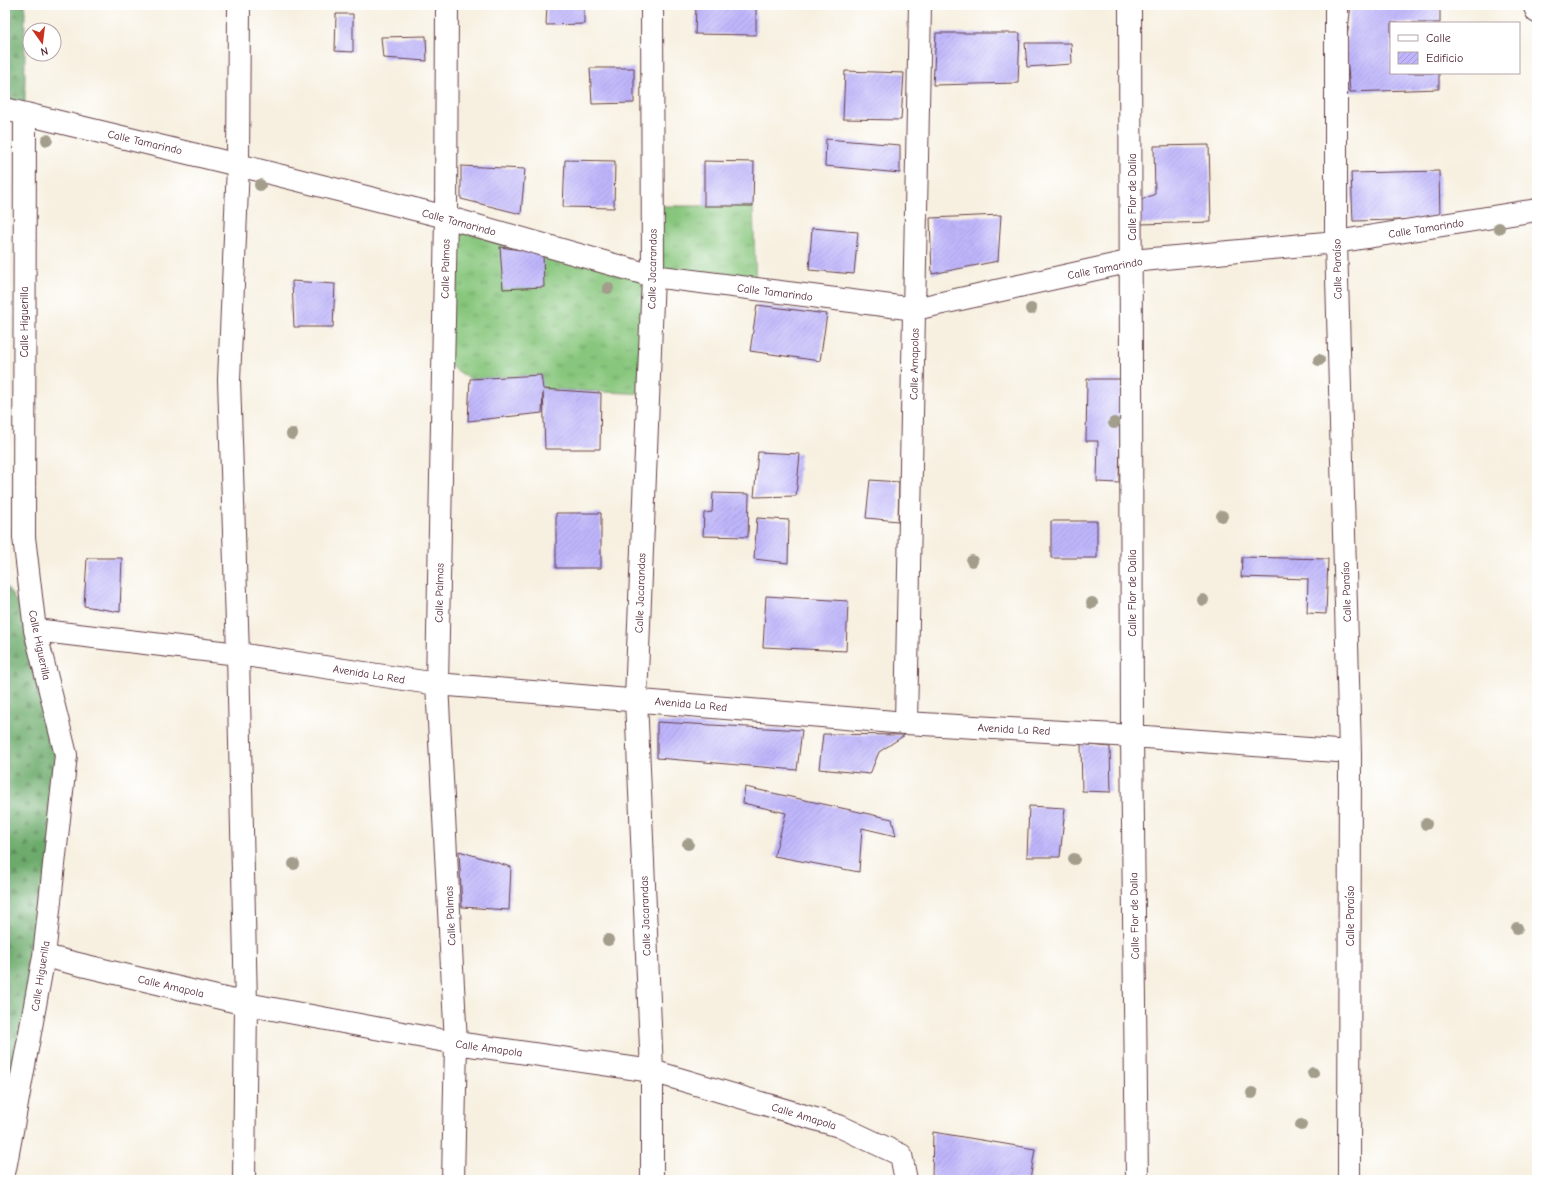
<svg xmlns="http://www.w3.org/2000/svg" width="1542" height="1185" viewBox="0 0 1542 1185" font-family="'Comic Neue',sans-serif">
<defs>
<pattern id="grass-tufts" width="24" height="20" patternUnits="userSpaceOnUse"><rect width="24" height="20" fill="#87c67c"/><path d="M3 7l-1-3M5 7V3M7 7l1-3M15 17l-1-3M17 17v-4M19 17l1-3" fill="none" stroke="#70a066"/></pattern>
<pattern id="forest-firs" width="22" height="20" patternUnits="userSpaceOnUse"><rect width="22" height="20" fill="#6dab6c"/><path d="M5 1l3.5 6h-7zM16 11l3.5 6h-7z" fill="#5c8b59"/></pattern>
<pattern id="building-hatch" width="6" height="6" patternUnits="userSpaceOnUse"><rect width="6" height="6" fill="#beb5fb"/><path d="M-1 1l2-2M0 6l6-6M5 7l2-2" fill="none" stroke="#a59bd7"/></pattern>
</defs>
<rect width="100%" height="100%" fill="#fff"/>
<filter id="ink" filterUnits="userSpaceOnUse"><feTurbulence type="fractalNoise" baseFrequency=".025" numOctaves="2"/><feDisplacementMap in="SourceGraphic" scale="8" xChannelSelector="R" yChannelSelector="G"/><feConvolveMatrix kernelMatrix="1 2 1 2 8 2 1 2 1" color-interpolation-filters="sRGB"/></filter>
<filter id="wash" filterUnits="userSpaceOnUse"><feTurbulence type="fractalNoise" baseFrequency=".012" numOctaves="4" result="noise"/><feDisplacementMap in="SourceGraphic" scale="16" xChannelSelector="R" yChannelSelector="G"/><feGaussianBlur stdDeviation="0.9" result="paint"/><feColorMatrix in="noise" values="0 0 0 0 0 0 0 0 0 0 0 0 0 0 0 0 0 1.4 0 .05"/><feComposite in="paint" operator="in"/></filter>
<g filter="url(#wash)">
<rect width="100%" height="100%" fill="#f7f0e0"/>
<!-- grass -->
<path fill="url(#grass-tufts)" stroke="#687254" d="M652 206H753L756 289 653 276 648 394 543 389 541 375 470 379 443 361 446 217 652 276Z"/>
<!-- forest -->
<path fill="url(#forest-firs)" stroke="#5c654c" d="M5 5H25V114L5 109Z
M5 584 35 630 66 755 5 1169Z"/>
<g id="blocks">
<!-- building -->
<path fill="url(#building-hatch)" d="M547 5H584V24L546 25Z
M696 5H756V35L695 34Z
M1351 5H1440V23H1391V73H1439V89L1350 92 1346 46Z
M336 14H353V52L335 51Z
M936 33H1020L1018 83 933 85Z
M426 36 427 61 383 58 381 37Z
M1025 43H1071L1072 64 1027 67Z
M590 68H634V103L592 104Z
M845 71 904 73 901 120 843 119Z
M5 139 9 140 7 195H5Z
M826 139 900 145V173L825 166Z
M1209 145 1211 222 1141 224V200L1155 194 1154 146Z
M565 160 615 161 614 208 563 207Z
M704 161 754 162 753 206H704Z
M461 166 525 169 521 214 461 199Z
M1439 171 1440 219 1353 221 1351 173Z
M1001 215 998 261 932 274 930 218Z
M812 228 858 232 854 274 809 270Z
M500 247 543 253 544 287 503 289Z
M292 281 335 284 333 327H294Z
M757 305 827 314 820 361 750 351Z
M541 375 543 389 601 393 600 449H545L543 392 542 413 468 421 470 379Z
M1087 379H1121L1119 483 1097 482 1098 441H1086Z
M758 452 800 454 796 496 754 497Z
M870 480 899 482 898 521 866 518Z
M713 493 749 494 748 537 703 536 704 513 712 512Z
M556 513H601V568H556Z
M757 518 789 520 788 563 754 559Z
M1051 521H1097V558H1051Z
M1242 557 1328 559 1326 614 1307 613 1308 579 1241 577Z
M87 558H122L120 612 84 606Z
M766 596 848 601 846 651 763 647Z
M657 722 802 730 797 770 657 758Z
M823 734 905 735 879 752 870 774 819 769Z
M1081 744 1110 747 1111 792 1082 791Z
M745 787 892 819 896 836 862 828 859 872 774 856 786 813 743 803Z
M1029 806 1065 808 1060 857H1027Z
M459 851 511 867 509 910 462 907Z
M933 1132 1035 1149 1030 1180 932 1178Z"/>
</g>
</g>
<g filter="url(#ink)">
<use href="#blocks" fill-opacity="0" stroke="#643e46" stroke-width="1"/>
<g fill="none" stroke-linecap="round" stroke-linejoin="round">
<defs>
<path id="minor" d="M239 5 238 165 229 380 238 654 246 1004 244 1180
M447 5 446 217 437 684 456 1043 453 1180
M1130 5 1132 736 1137 1180
M1336 5V242L1350 752 1349 1180
M1534 5 1537 12
M5 109 238 165 446 217 653 276 915 309 1132 261 1336 242 1537 210
M35 630 238 654 437 684 906 723 1132 736 1350 752
M906 723 920 5
M44 956 246 1004 456 1043 652 1071 839 1126 901 1155 906 1180
M5 1169 44 956 66 755 35 630 24 537 25 114
M652 1180V1071L636 699 653 276 652 5"/>
</defs>
<!-- minor casing -->
<use href="#minor" stroke="#643e46" stroke-width="24"/>
<!-- minor -->
<use href="#minor" stroke="#fff" stroke-width="22"/>
</g>
<!-- trees -->
<g fill="#a39d8c">
<circle cx="47" cy="140" r="6"/>
<circle cx="260" cy="185" r="6"/>
<circle cx="1499" cy="228" r="6"/>
<circle cx="608" cy="288" r="6"/>
<circle cx="1031" cy="309" r="6"/>
<circle cx="1319" cy="360" r="6"/>
<circle cx="1114" cy="423" r="6"/>
<circle cx="292" cy="434" r="6"/>
<circle cx="1222" cy="516" r="6"/>
<circle cx="972" cy="561" r="6"/>
<circle cx="1203" cy="600" r="6"/>
<circle cx="1092" cy="603" r="6"/>
<circle cx="1426" cy="824" r="6"/>
<circle cx="688" cy="844" r="6"/>
<circle cx="1074" cy="859" r="6"/>
<circle cx="294" cy="864" r="6"/>
<circle cx="1517" cy="928" r="6"/>
<circle cx="608" cy="940" r="6"/>
<circle cx="1313" cy="1073" r="6"/>
<circle cx="1252" cy="1093" r="6"/>
<circle cx="1301" cy="1125" r="6"/>
</g>
</g>
<g text-anchor="middle" stroke-width="3" stroke-linejoin="round" paint-order="stroke">
<!-- street labels -->
<g font-size="11" fill="#4a1f2b" stroke="#fff">
<text transform="translate(145 142) rotate(13)" y="4">Calle Tamarindo</text>
<text transform="translate(1132 197) rotate(-90)" y="4">Calle Flor de Dalia</text>
<text transform="translate(459 222) rotate(15)" y="4">Calle Tamarindo</text>
<text transform="translate(1426 228) rotate(-9)" y="4">Calle Tamarindo</text>
<text transform="translate(1105 268) rotate(-11)" y="4">Calle Tamarindo</text>
<text transform="translate(445 269) rotate(-89)" y="4">Calle Palmas</text>
<text transform="translate(652 269) rotate(-89)" y="4">Calle Jacarandas</text>
<text transform="translate(1337 269) rotate(-91)" y="4">Calle Paraíso</text>
<text transform="translate(775 292) rotate(7)" y="4">Calle Tamarindo</text>
<text transform="translate(24 322) rotate(-90)" y="4">Calle Higuerilla</text>
<text transform="translate(914 364) rotate(-89)" y="4">Calle Amapolas</text>
<text transform="translate(1346 592) rotate(-92)" y="4">Calle Paraíso</text>
<text transform="translate(439 593) rotate(-89)" y="4">Calle Palmas</text>
<text transform="translate(640 593) rotate(-88)" y="4">Calle Jacarandas</text>
<text transform="translate(1132 593) rotate(-90)" y="4">Calle Flor de Dalia</text>
<text transform="translate(40 645) rotate(78)" y="4">Calle Higuerilla</text>
<text transform="translate(369 674) rotate(9)" y="4">Avenida La Red</text>
<text transform="translate(691 704) rotate(5)" y="4">Avenida La Red</text>
<text transform="translate(1014 729) rotate(3)" y="4">Avenida La Red</text>
<text transform="translate(450 916) rotate(-93)" y="4">Calle Palmas</text>
<text transform="translate(645 916) rotate(-92)" y="4">Calle Jacarandas</text>
<text transform="translate(1134 916) rotate(-91)" y="4">Calle Flor de Dalia</text>
<text transform="translate(1350 916) rotate(-90)" y="4">Calle Paraíso</text>
<text transform="translate(40 976) rotate(-81)" y="4">Calle Higuerilla</text>
<text transform="translate(171 986) rotate(13)" y="4">Calle Amapola</text>
<text transform="translate(489 1048) rotate(8)" y="4">Calle Amapola</text>
<text transform="translate(804 1116) rotate(17)" y="4">Calle Amapola</text>
</g>
</g>
<!-- margin -->
<rect width="1542" height="1185" fill="none" stroke="#fff" stroke-width="20"/>
<!-- legend -->
<rect x="1390" y="22" width="130" height="52" fill="#ffffff" stroke="#b7a5aa"/>
<rect x="1398" y="35" width="20" height="6" fill="#ffffff" stroke="#b7a5aa"/>
<text x="1426" y="42" font-size="12" fill="#4a1f2b">Calle</text>
<rect x="1398" y="52" width="20" height="12" fill="url(#building-hatch)" stroke="#b7a5aa"/>
<text x="1426" y="62" font-size="12" fill="#4a1f2b">Edificio</text>
<!-- north arrow -->
<g transform="translate(42 42) rotate(166)"><circle r="19" fill="#ffffff" stroke="#b7a5aa"/>
<path d="M0-3L7 15L0 10L-7 15Z" fill="#c8321e"/>
<text y="-6" font-size="11" font-weight="bold" text-anchor="middle" fill="#4a1f2b">N</text>
</g>
</svg>
